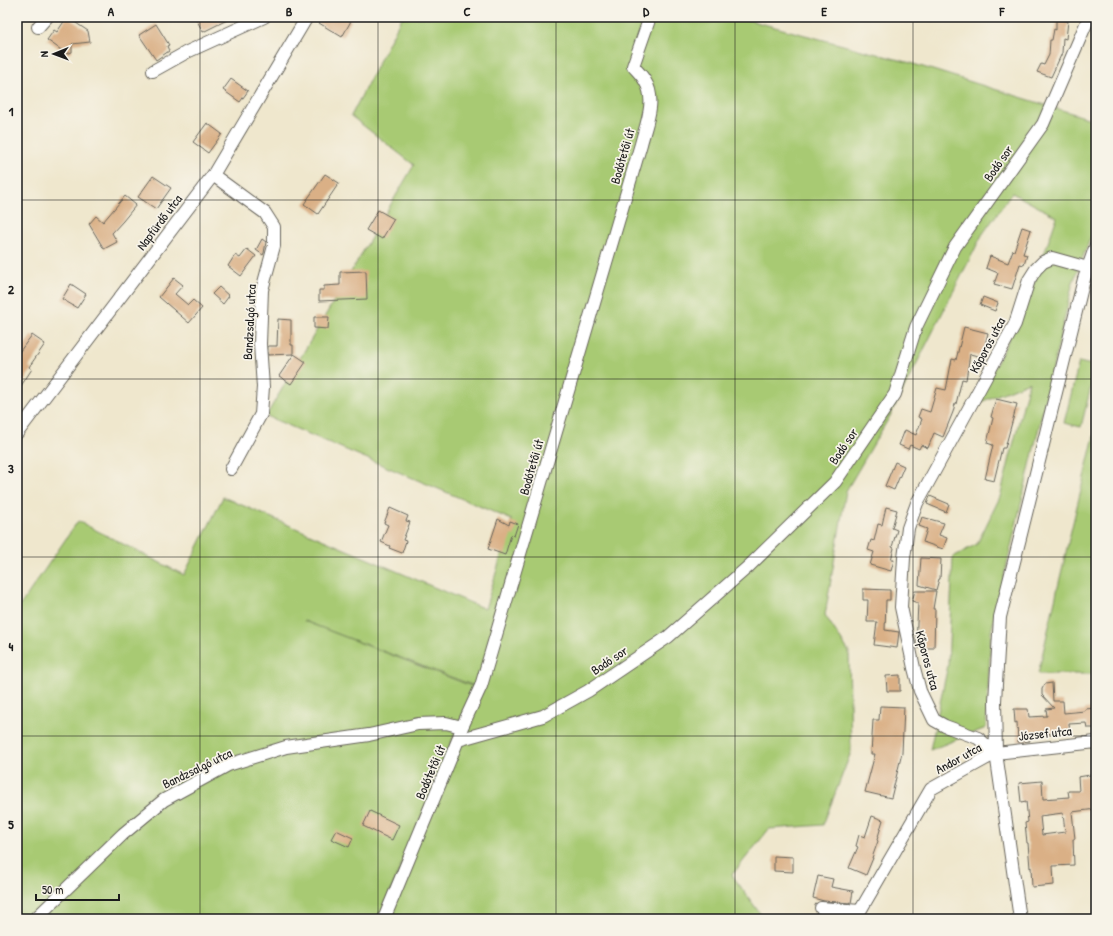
<svg xmlns="http://www.w3.org/2000/svg" width="1113" height="936" viewBox="0 0 1113 936" font-family="'Patrick Hand',sans-serif">
<rect width="100%" height="100%" fill="#f7f3e8"/>
<filter id="ink" filterUnits="userSpaceOnUse"><feTurbulence type="fractalNoise" baseFrequency=".025" numOctaves="2"/><feDisplacementMap in="SourceGraphic" scale="8" xChannelSelector="R" yChannelSelector="G"/><feConvolveMatrix kernelMatrix="1 2 1 2 8 2 1 2 1" color-interpolation-filters="sRGB"/></filter>
<filter id="wash" filterUnits="userSpaceOnUse"><feTurbulence type="fractalNoise" baseFrequency=".012" numOctaves="4" result="noise"/><feDisplacementMap in="SourceGraphic" scale="16" xChannelSelector="R" yChannelSelector="G"/><feGaussianBlur stdDeviation="0.9" result="paint"/><feColorMatrix in="noise" values="0 0 0 0 0 0 0 0 0 0 0 0 0 0 0 0 0 1.4 0 .05"/><feComposite in="paint" operator="in"/></filter>
<g filter="url(#wash)">
<rect width="100%" height="100%" fill="#efe7cd"/>
<!-- green -->
<path fill="#a8ca73" stroke="#627348" d="M402 17H737L907 62 1094 120 1096 108V224L1073 282 991 632 986 728 930 750 948 665 953 557 977 544 1000 497 1029 382 976 404 1027 303 1057 217 1012 193 982 235 890 416 846 491 825 615 849 652 851 752 823 825 769 829 732 875 764 919H380L477 687 304 621 474 687 379 919H17V610L78 521 184 575 223 497 485 609 512 520 266 416 414 165 351 116Z
M1079 362 1096 366 1081 427 1064 423Z
M1096 428V674H1038L1069 539Z"/>
<g id="blocks">
<!-- building -->
<path fill="#dab086" fill-rule="evenodd" d="M67 17 88 31 90 42 72 44V52L67 54 47 40 54 30 57 32Z
M195 17H233L203 32Z
M322 17H345L351 21 342 37 319 23Z
M1056 20 1068 21 1066 39 1063 38 1062 53 1051 77 1037 72 1041 64 1044 65 1049 55 1050 40H1052L1054 29 1056 30Z
M156 24 169 45 167 46 169 51 156 60 139 35Z
M231 79 248 91 240 102 223 90Z
M207 123 222 134 208 153 193 142Z
M325 174 339 183 318 214 304 204Z
M153 176 171 188 156 209 138 197Z
M125 196 136 205 123 221 112 233 117 242 104 249 89 224 96 216 103 222Z
M378 210 394 219 382 239 366 230Z
M1022 227 1031 230 1023 254 1027 255 1024 265 1020 264 1012 289 994 284 998 273 986 268 990 256 1008 263 1013 250 1014 251Z
M262 239 266 242 264 253 263 255 256 250Z
M247 249 256 256 241 276 228 266 235 255 240 258Z
M366 271 367 299 319 301V290H324V286L340 285V272Z
M174 278 183 285 175 294 188 305 193 300 202 308 189 323 159 297Z
M71 284 86 294 77 308 62 299Z
M219 287 229 296 223 304 212 294Z
M983 297 998 303 995 311 980 305Z
M314 317H329L328 329 314 328Z
M278 319 291 320V345H293V354L268 355V346H277Z
M964 327 988 333 982 357 970 354 966 380 962 379 956 404H955L953 412 943 437 934 433 928 448 921 445 919 449 910 445 908 449 899 445 905 430 916 435 922 419 918 417 921 409 930 412 937 388 946 390 952 359 956 360Z
M32 335 45 344 29 367 32 369 17 392V355Z
M294 354 306 362 291 384 279 376Z
M996 399 1017 404 1005 448H1002L994 481 985 479 993 445 987 443 993 418 991 417Z
M895 462 904 466 894 490 885 486Z
M930 496 949 504 946 512 927 504Z
M886 507 897 510 892 528 897 530 892 547 894 548 891 560H894L891 571 870 565 874 552 868 550 871 540 874 541 878 524 882 525Z
M390 508 408 516 406 521 410 522 403 540 406 541 402 553 389 548 390 546 381 542 388 525 384 523Z
M922 517 944 523 939 535 947 538 943 549 923 542 927 529 919 526Z
M498 519 509 525 510 521 518 524 514 536 511 535 505 555 488 549Z
M921 558 941 559 940 579H939L936 590 919 585Z
M863 589 890 590V600H886L885 630 899 632 897 648 874 645 877 622H867L868 600H863Z
M915 591H936L933 609H935L934 648H917L916 644 918 603 912 601Z
M900 675V691H887L886 676Z
M1052 683 1053 701H1063L1064 713 1085 711V709L1096 708V728H1087L1086 723 1069 724 1070 732 1030 735V741L1018 742 1017 722 1015 723 1014 709H1028L1029 717 1047 716 1046 709 1054 708 1042 695V689L1045 684Z
M880 706 904 707 902 753 891 798 865 792 875 754H871L873 720H879Z
M1096 774V809L1072 812 1075 839H1073L1074 865 1053 866 1054 885 1032 887 1031 867 1030 868 1028 843H1027L1025 823 1028 822 1026 801 1021 802 1019 783 1042 781 1043 799 1069 797 1068 791H1079L1078 777ZM1063 813 1065 832 1042 835 1040 816Z
M370 811 399 825 392 840 363 826Z
M872 816 883 820 877 840 878 841 872 858H873L866 875 849 868 858 847 856 846 859 835 865 837Z
M336 830 353 838 349 847 331 839Z
M774 856 793 857V872L774 871Z
M818 876 833 879 831 887 853 891 851 903 824 901 813 898Z"/>
</g>
</g>
<g filter="url(#ink)">
<use href="#blocks" fill-opacity="0" stroke="#66635a" stroke-width="1"/>
<g fill="none" stroke-linecap="round" stroke-linejoin="round">
<defs>
<path id="minor" d="M38 27 47 17
M153 71 187 52 264 17
M213 175 265 213 274 227V246L262 290 260 344 263 387 261 414 231 469
M17 433 213 175 307 17
M458 740 543 716 588 691 668 637 749 566 835 482 895 394 916 327 955 247 1043 124 1089 17
M996 753 988 747 978 738 945 726 934 720 920 691 914 668 901 607 904 558 908 528 917 503 1015 324 1029 280 1036 269 1043 262 1052 258 1088 268
M821 908 860 911 931 789 996 753 1096 742
M35 919 123 834 164 800 228 765 286 747 369 735 418 724 446 723 462 727
M384 919 458 740 462 727 481 686 641 144C646 124 657 100 645 81 642 75 637 71 633 66L650 17
M1020 919 996 753 995 701 1000 617 1020 538 1084 279 1096 245"/>
</defs>
<!-- minor casing -->
<use href="#minor" stroke="#66635a" stroke-width="14"/>
<!-- minor -->
<use href="#minor" stroke="#fff" stroke-width="12"/>
</g>
</g>
<!-- grid -->
<path fill="none" stroke="#1c1c1c" stroke-width="1" stroke-opacity="0.55" d="M200 17V919M378 17V919M556 17V919M735 17V919M913 17V919M17 200H1096M17 379H1096M17 557H1096M17 736H1096"/>
<g text-anchor="middle" stroke-width="3.5" stroke-linejoin="round" paint-order="stroke">
<!-- street labels -->
<g font-size="13" fill="#1c1c1c" stroke="#f7f3e8">
<text transform="translate(622 156) rotate(-74)" y="5">Bodótetői út</text>
<text transform="translate(998 163) rotate(-55)" y="5">Bodó sor</text>
<text transform="translate(159 222) rotate(-53)" y="5">Napfürdő utca</text>
<text transform="translate(249 322) rotate(-87)" y="5">Bandzsalgó utca</text>
<text transform="translate(987 345) rotate(-62)" y="5">Kőporos utca</text>
<text transform="translate(843 446) rotate(-56)" y="5">Bodó sor</text>
<text transform="translate(531 467) rotate(-74)" y="5">Bodótetői út</text>
<text transform="translate(609 660) rotate(-34)" y="5">Bodó sor</text>
<text transform="translate(928 660) rotate(75)" y="5">Kőporos utca</text>
<text transform="translate(1045 733) rotate(-6)" y="5">József utca</text>
<text transform="translate(958 758) rotate(-29)" y="5">Andor utca</text>
<text transform="translate(197 768) rotate(-26)" y="5">Bandzsalgó utca</text>
<text transform="translate(430 772) rotate(-67)" y="5">Bodótetői út</text>
</g>
</g>
<!-- margin -->
<rect width="1113" height="936" fill="none" stroke="#f7f3e8" stroke-width="44"/>
<!-- north arrow -->
<g transform="translate(54 54) rotate(269)" stroke="#f7f3e8" stroke-width="3" paint-order="stroke">
<path d="M0-3L7 15L0 10L-7 15Z" fill="#1c1c1c"/>
<text y="-6" font-size="11" font-weight="bold" text-anchor="middle" fill="#1c1c1c">N</text>
</g>
<!-- scale -->
<path d="M36 894v6h83v-6" fill="none" stroke="#1c1c1c" stroke-width="2"/>
<text x="42" y="894" font-size="12" fill="#1c1c1c" stroke="#f7f3e8" stroke-width="3" paint-order="stroke">50 m</text>
<rect x="22" y="22" width="1069" height="892" fill="none" stroke="#1c1c1c" stroke-width="1.5"/>
<g font-size="13" text-anchor="middle" font-weight="bold" fill="#1c1c1c">
<text x="111" y="16">A</text>
<text x="289" y="16">B</text>
<text x="467" y="16">C</text>
<text x="646" y="16">D</text>
<text x="824" y="16">E</text>
<text x="1002" y="16">F</text>
<text x="11" y="116">1</text>
<text x="11" y="294">2</text>
<text x="11" y="473">3</text>
<text x="11" y="651">4</text>
<text x="11" y="829">5</text>
</g>
</svg>
